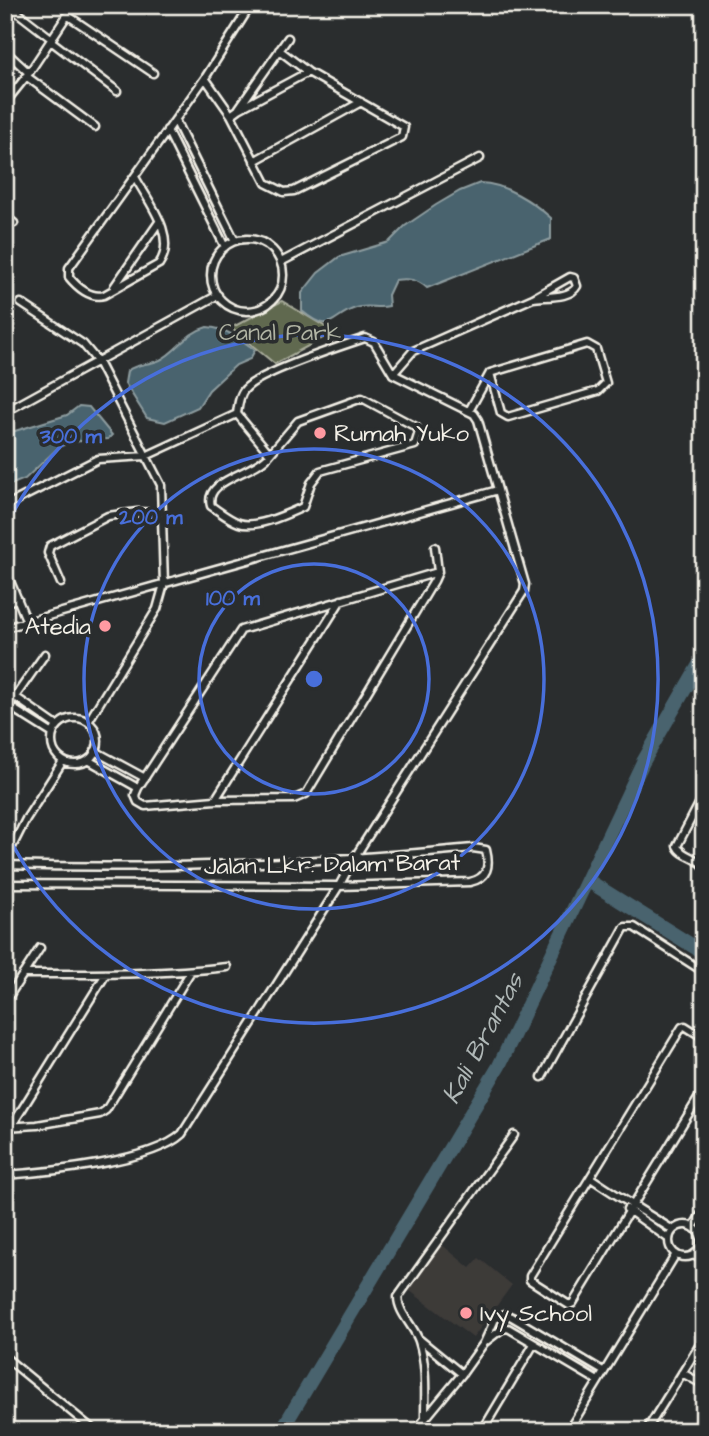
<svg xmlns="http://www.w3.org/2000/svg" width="709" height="1436" viewBox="0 0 709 1436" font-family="'Architects Daughter',sans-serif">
<rect width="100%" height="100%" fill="#2a2d2e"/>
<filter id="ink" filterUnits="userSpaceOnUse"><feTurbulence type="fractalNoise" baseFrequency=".0143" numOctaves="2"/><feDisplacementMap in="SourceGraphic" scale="14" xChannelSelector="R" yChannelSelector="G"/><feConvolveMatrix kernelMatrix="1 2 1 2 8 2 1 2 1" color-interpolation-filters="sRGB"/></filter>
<g filter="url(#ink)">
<!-- built -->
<path fill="#3d3a39" d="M440 1243 470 1268 479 1258 512 1285 473 1338 406 1288Z"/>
<!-- green -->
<path fill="#606950" stroke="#aaad9c" stroke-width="2" d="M282 301 334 332 275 364 231 328Z"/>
<!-- water -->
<path fill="#49636e" stroke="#8d9c9f" stroke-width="2" d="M480 183C504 183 533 202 551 218V239L427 288C417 279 408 278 395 280L388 295 389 306C377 309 367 304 356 308 330 316 332 336 302 311V293L318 273 339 257 389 242 405 226 436 205 460 191Z
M207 327C225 328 241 339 255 350L250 359 236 365 209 390 198 407 165 422 147 418 125 383 127 371C138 363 149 365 160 360 178 351 185 333 207 327Z
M79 406 89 407 112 435 108 439 70 442 59 447 25 479 5 487V434L67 415Z"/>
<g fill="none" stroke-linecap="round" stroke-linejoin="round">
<!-- river -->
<path stroke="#49636e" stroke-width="14" d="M587 880 704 953
M281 1431 499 1066 643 762 704 656"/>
<defs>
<path id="minor" d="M21 5 17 12 52 39
M67 15 153 73
M51 41 117 91
M5 51 29 73
M26 76 95 127
M205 78 231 115 266 183 284 192 294 191 402 137 404 127 308 72 279 50
M5 103 29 73 74 5
M239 108 288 38
M231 115 239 109 308 72
M175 120 235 241
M167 130 225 247
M254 161 361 102
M135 177C148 201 178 237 159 264L104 295C91 299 77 287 69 277V268L205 78 251 5
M5 216 14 223
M211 275a36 36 0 1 1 72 0a36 36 0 1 1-72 0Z
M281 262 480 158
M114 287 159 222
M21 303 83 344 98 362 161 485 164 584 157 609 88 722
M393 374 413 351 533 298 570 277 574 278 577 286C570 299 547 296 533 298
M469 411 490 373 587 344 596 349 606 383 598 391 508 417 501 413 490 373
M5 412 218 295
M270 454 298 421 362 398 416 427 419 432 415 445 320 471 311 483 303 507C287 514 256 529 239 523 230 520 220 512 211 506 203 479 255 474 270 454L237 414C238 406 239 395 245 389 258 373 341 346 365 338L374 342 393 374 474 414 478 420 498 490
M5 506 98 459 146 456 237 414
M435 547 438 572 434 581 306 794 294 799 215 800 145 806 138 802 135 795 138 788 241 630 438 572
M5 569 27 622
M61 583 48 553 50 546 108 516 137 512 163 513
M5 602 18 599
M5 628 498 490 525 584 524 591 353 860 339 886 182 1134C152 1162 48 1172 5 1175
M5 695 14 696 57 726
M7 705 53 734
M5 711 45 654
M52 741a23 23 0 1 1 46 0a23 23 0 1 1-46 0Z
M95 751 145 778
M88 760 138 788
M215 800 341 600
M704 800 700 802 677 846C681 856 697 857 704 866
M5 861 26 819 63 761
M5 865C161 870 318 863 473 848L486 850C490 866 488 878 470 882L339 886 5 884
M23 974C91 974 160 975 227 967
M5 1002 40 948
M704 1038 685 1026 682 1027 530 1276V1280L569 1305 573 1303 704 1089
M542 1077 625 927H634L704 972
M5 1127 37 1125 100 1114 106 1110 191 971
M11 1127 106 974
M591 1178C618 1197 645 1212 673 1230
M627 1209 669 1239
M669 1241a16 16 0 1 1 32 0a16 16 0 1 1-32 0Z
M693 1227 704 1210
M693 1255 704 1260
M419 1339 462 1374
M5 1357 95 1431
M682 1373 704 1385
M598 1381 508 1328 502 1329 484 1343 495 1319 505 1314 512 1317 603 1371
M425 1417C425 1392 427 1366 419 1341 414 1326 398 1313 398 1297L514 1135
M415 1431 462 1374 484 1343
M482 1431 534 1344
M568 1431 676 1254
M646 1431 704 1338"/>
</defs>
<!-- minor casing -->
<use href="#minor" stroke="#f4f1e8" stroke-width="11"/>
<!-- minor -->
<use href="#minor" stroke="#2a2d2e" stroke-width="6"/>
</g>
</g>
<!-- distance rings -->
<g fill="none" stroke="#486fdb" stroke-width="3.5">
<circle cx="314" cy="679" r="115"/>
<circle cx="314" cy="679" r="230"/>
<path d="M6 526A344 344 0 1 1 6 832"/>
</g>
<!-- markers -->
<g fill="#ff9aa2" stroke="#2a2d2e" stroke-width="2.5">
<circle cx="320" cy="433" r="7"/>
<circle cx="105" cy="626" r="7"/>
<circle cx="466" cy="1313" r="7"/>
</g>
<g text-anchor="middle" stroke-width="7" stroke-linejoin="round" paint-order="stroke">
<!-- park labels -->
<g font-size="24" fill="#b1b4a4" stroke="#2a2d2e">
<text x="280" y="340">Canal Park</text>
</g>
<!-- poi labels -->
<g font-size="24" fill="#f4f1e8" stroke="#2a2d2e" text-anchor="start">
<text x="334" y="441">Rumah Yuko</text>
<text x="91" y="634" text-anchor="end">Atedia</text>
<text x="480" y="1321">Ivy School</text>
</g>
<!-- street labels -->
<g font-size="24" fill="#f4f1e8" stroke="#2a2d2e">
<text transform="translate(332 864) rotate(-1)" y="8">Jalan Lkr. Dalam Barat</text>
</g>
<!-- water labels -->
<g font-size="26" font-style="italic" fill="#b0b8b7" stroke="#2a2d2e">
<text transform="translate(482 1038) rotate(-62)" y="9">Kali Brantas</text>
</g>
</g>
<circle cx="314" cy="679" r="10" fill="#486fdb" stroke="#2a2d2e" stroke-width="3.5"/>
<g font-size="21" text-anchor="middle" font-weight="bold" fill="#486fdb" stroke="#2a2d2e" stroke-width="7" stroke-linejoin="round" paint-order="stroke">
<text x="71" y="443">300 m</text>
<text x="151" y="524">200 m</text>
<text x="233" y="605">100 m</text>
</g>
<!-- margin -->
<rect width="709" height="1436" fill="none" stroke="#2a2d2e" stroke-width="28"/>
<rect x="14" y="14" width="681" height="1408" fill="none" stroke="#f4f1e8" stroke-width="2.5" filter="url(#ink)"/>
</svg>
